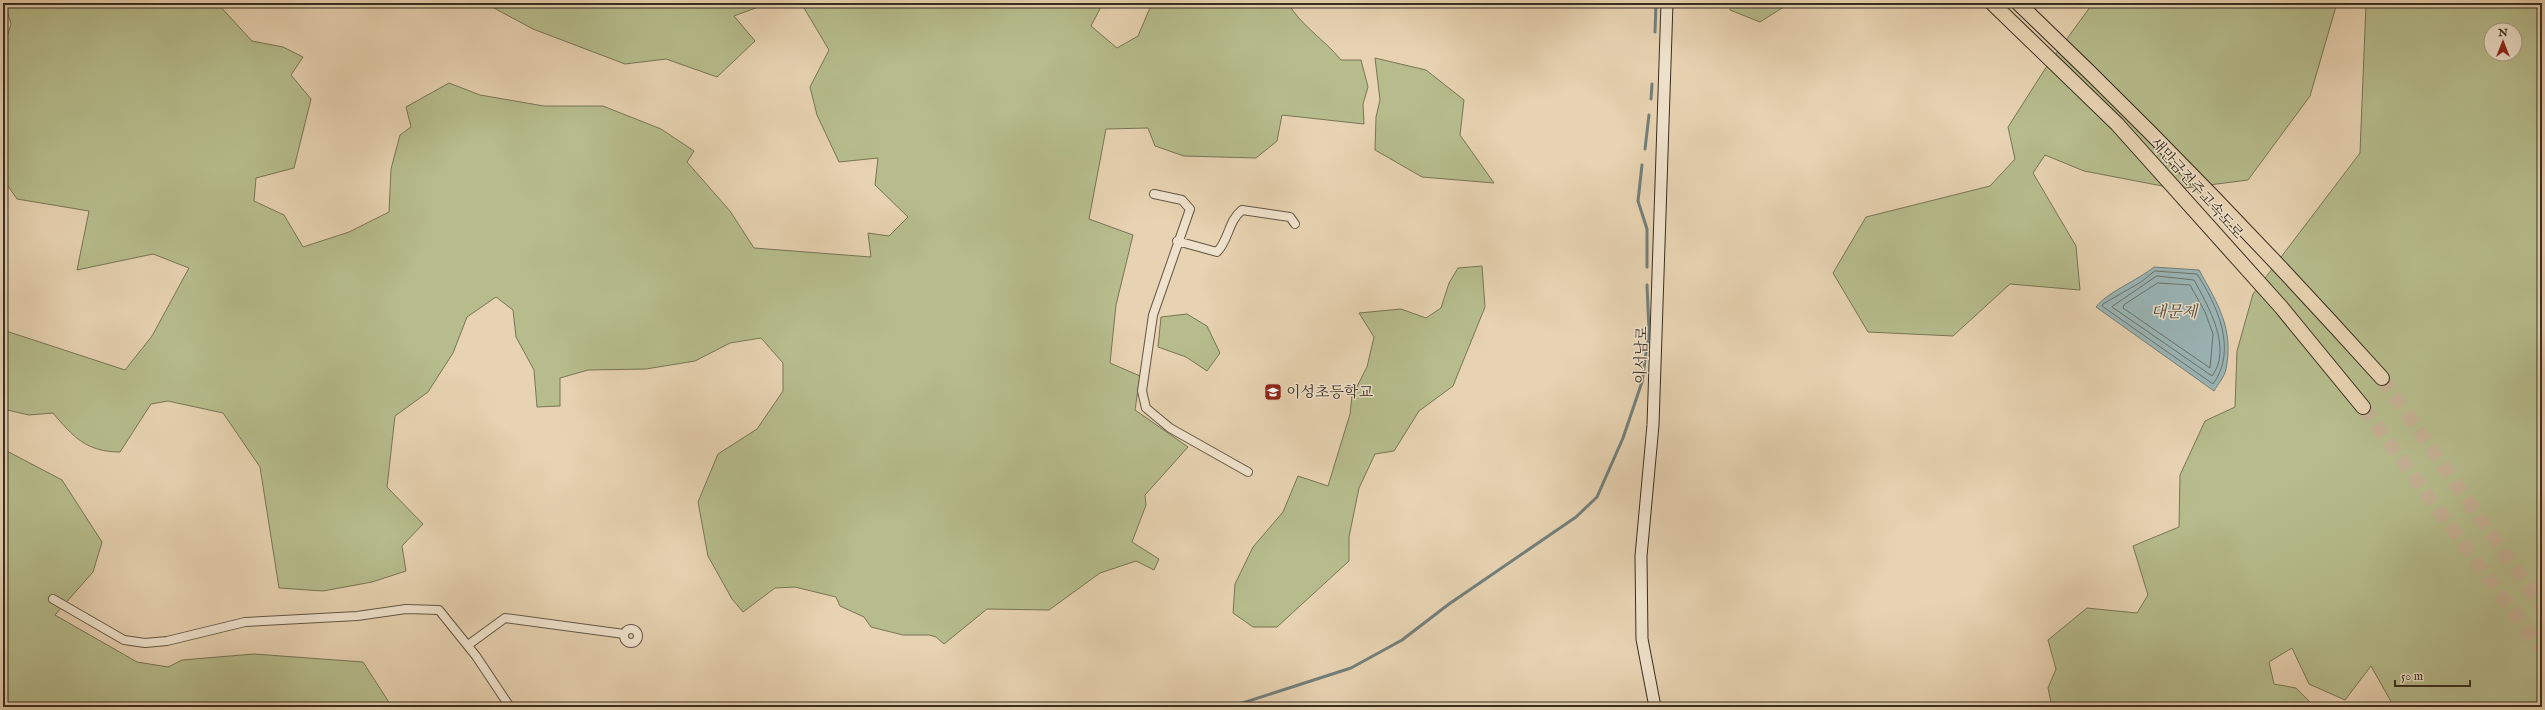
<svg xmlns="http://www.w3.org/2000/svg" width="2545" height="710" viewBox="0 0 2545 710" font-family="'IM FELL English','Noto Serif KR',serif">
<rect width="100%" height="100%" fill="#e7d2b1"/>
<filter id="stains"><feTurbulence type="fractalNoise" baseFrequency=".005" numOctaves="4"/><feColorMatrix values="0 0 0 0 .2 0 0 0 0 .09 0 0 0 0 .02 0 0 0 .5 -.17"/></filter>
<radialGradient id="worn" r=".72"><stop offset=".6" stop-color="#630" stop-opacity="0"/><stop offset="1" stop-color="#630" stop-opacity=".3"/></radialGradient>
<!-- green -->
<path fill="#b6bc8c" stroke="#787556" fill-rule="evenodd" d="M5 3H217L252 41 283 47 303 57 291 75 311 99 294 168 256 178 254 201 284 215 303 247 349 232 389 212 391 169 400 135 411 127 406 107 449 83 480 95 544 106H603L661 129 694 151 687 162 730 211 754 248 871 257 868 233 889 236 908 217 875 185 878 158 839 162 817 115 810 87 829 50 801 3H1103L1091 26 1117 48 1138 36 1152 3H1288C1301 26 1324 39 1341 60H1361L1368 87 1363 104 1364 124 1282 115 1277 141 1256 158 1184 156 1155 146 1148 128 1106 129 1089 219 1133 235 1116 305 1110 363 1140 376 1135 410 1188 447 1145 495 1146 505 1132 542 1159 559 1154 570 1136 561 1100 573 1049 610 987 609 944 644 936 637 929 635H903L871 627 864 617 840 606 836 597 795 587 775 588 743 612 732 599 708 556 698 502 718 454 757 429 783 391V363L761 338 730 343 695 361 646 369 588 370 560 378V406L537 407 534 370 516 337 513 310 496 297 467 317 453 353 428 392 395 416 387 487 423 524 402 546 406 571 372 582 323 591 279 588 260 467 223 413 168 401 151 404 120 452C87 452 73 437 53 413L29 415 3 409V330L125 370 152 336 189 268 153 254 77 270 89 211 17 199 3 179V50L11 24Z
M471 3H769L734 16 755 41 717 77 666 59 625 64 533 29 492 7Z
M1730 3H1790L1760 22 1730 10Z
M2093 3H2337L2310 96 2248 180 2178 189 2084 171 2045 155 2033 173 2076 246 2080 290 2010 284 1953 336 1868 332 1833 273 1866 217 1990 186 2015 159 2008 127 2045 69Z
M2366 3H2542V707H2394L2371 666 2345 700 2309 684 2292 648 2269 662 2274 684 2296 688 2315 707H2052L2048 688 2056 669 2048 640 2087 608 2137 613 2148 595 2133 546 2179 527 2180 475 2205 421 2235 407 2237 351 2253 294 2360 153ZM2491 30H2515V54H2491Z
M1375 58 1426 70 1464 100 1460 135 1494 183 1422 177 1375 150 1376 117 1380 100Z
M1482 266 1485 307 1453 386 1419 411 1394 451 1375 454 1359 488 1349 537V561L1277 627H1253L1233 613 1235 584 1253 547 1283 512 1298 476 1328 486 1350 414 1352 396 1367 367 1374 337 1359 313 1401 309 1426 318 1441 308 1449 283 1458 268Z
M1187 314 1207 326 1220 353 1207 371 1186 357 1158 347 1161 317Z
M3 449 62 480 102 542 93 572 55 615 137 662 168 667 182 660 254 654 363 662 392 707H3Z"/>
<!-- water -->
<path fill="#9ab5b6" stroke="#737f7a" d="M2154 267 2199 270C2218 304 2234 329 2226 369 2225 376 2218 384 2214 391L2096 307C2106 293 2138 280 2154 267Z"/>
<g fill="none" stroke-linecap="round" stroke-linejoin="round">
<!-- shore -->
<path stroke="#6a726a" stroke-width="1" d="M2155 271 2197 274C2217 305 2238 350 2213 384L2102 306 2103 304 2141 282Z
M2157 276 2194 280C2208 306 2233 348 2212 376L2112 307Z
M2158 283 2190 285 2205 312 2213 334 2210 368 2123 308 2124 305Z"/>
<!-- stream -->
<path stroke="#737f7a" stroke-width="3" d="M1655 32 1656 3
M1651 99 1652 84
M1645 149 1649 115
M1642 165 1638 201 1647 229V267
M1230 707 1351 668 1402 640 1449 604 1576 517 1597 497 1623 438 1642 382 1649 331 1647 285"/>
<!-- motorway-tunnel -->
<path stroke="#c4b194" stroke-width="14" stroke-dasharray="14 7" stroke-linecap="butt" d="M2382 378 2542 607
M2363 407 2542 651"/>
<defs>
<path id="minor" d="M1154 194 1182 200 1190 209 1153 315 1142 391 1146 408 1170 428 1248 472
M1177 241 1217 252C1229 240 1228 221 1242 210L1290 217 1295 224
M53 599 124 640 145 643 167 641 245 622 357 616 406 609 439 610 476 656 510 707
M624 636a7 7 0 1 1 14 0a7 7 0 1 1-14 0Z
M468 645 505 618 624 634"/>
<path id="secondary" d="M1655 707 1642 639 1641 556 1653 425 1667 3"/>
<path id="motorway" d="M1992 3 2117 124 2281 307 2363 407
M2018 3C2144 123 2265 248 2382 378"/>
</defs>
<!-- minor casing -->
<use href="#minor" stroke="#645744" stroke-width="10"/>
<!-- secondary casing -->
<use href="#secondary" stroke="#392e1f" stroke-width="13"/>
<!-- motorway casing -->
<use href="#motorway" stroke="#392e1f" stroke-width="16"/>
<!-- minor -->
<use href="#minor" stroke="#efe2cc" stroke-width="8"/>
<!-- secondary -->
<use href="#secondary" stroke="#efe2cc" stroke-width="11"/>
<!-- motorway -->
<use href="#motorway" stroke="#e7d2b1" stroke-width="14"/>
</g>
<!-- icons -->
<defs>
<symbol id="school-square" viewBox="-11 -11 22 22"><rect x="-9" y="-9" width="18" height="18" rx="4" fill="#8f2418" stroke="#efe2cc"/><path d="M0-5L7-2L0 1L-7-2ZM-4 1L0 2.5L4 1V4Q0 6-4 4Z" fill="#fff"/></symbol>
</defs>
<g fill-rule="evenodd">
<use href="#school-square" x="1263" y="382" width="20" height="20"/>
</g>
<g text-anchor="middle" stroke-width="3" stroke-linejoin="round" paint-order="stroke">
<!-- street labels -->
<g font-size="15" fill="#392e1f" stroke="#efe2cc">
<text transform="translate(2197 188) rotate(48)" y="5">새만금전주고속도로</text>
<text transform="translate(1641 355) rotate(-88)" y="5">이서남로</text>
</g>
<!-- poi labels -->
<g font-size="15" fill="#392e1f" stroke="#efe2cc" text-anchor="start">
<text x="1286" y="397">이성초등학교</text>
</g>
<!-- water labels -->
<g font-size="16" font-style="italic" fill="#4c493d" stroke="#efe2cc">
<text x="2174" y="317">대문제</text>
</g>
</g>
<!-- margin -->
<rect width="2545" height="710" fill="none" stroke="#e7d2b1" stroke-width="16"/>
<rect x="4" y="4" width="2537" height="702" fill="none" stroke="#392e1f" stroke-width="2"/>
<rect x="8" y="8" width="2529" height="694" fill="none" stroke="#392e1f"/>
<!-- north arrow -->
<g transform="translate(2503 42)"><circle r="19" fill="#efe2cc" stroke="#a69a87"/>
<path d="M0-3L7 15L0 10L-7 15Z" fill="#8f2418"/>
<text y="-6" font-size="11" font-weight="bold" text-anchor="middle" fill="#392e1f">N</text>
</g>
<!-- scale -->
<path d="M2395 680v6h75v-6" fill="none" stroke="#392e1f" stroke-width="2"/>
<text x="2401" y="680" font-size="12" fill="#392e1f" stroke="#efe2cc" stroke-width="3" paint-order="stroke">50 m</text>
<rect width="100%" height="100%" filter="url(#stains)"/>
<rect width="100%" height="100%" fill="url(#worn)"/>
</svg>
